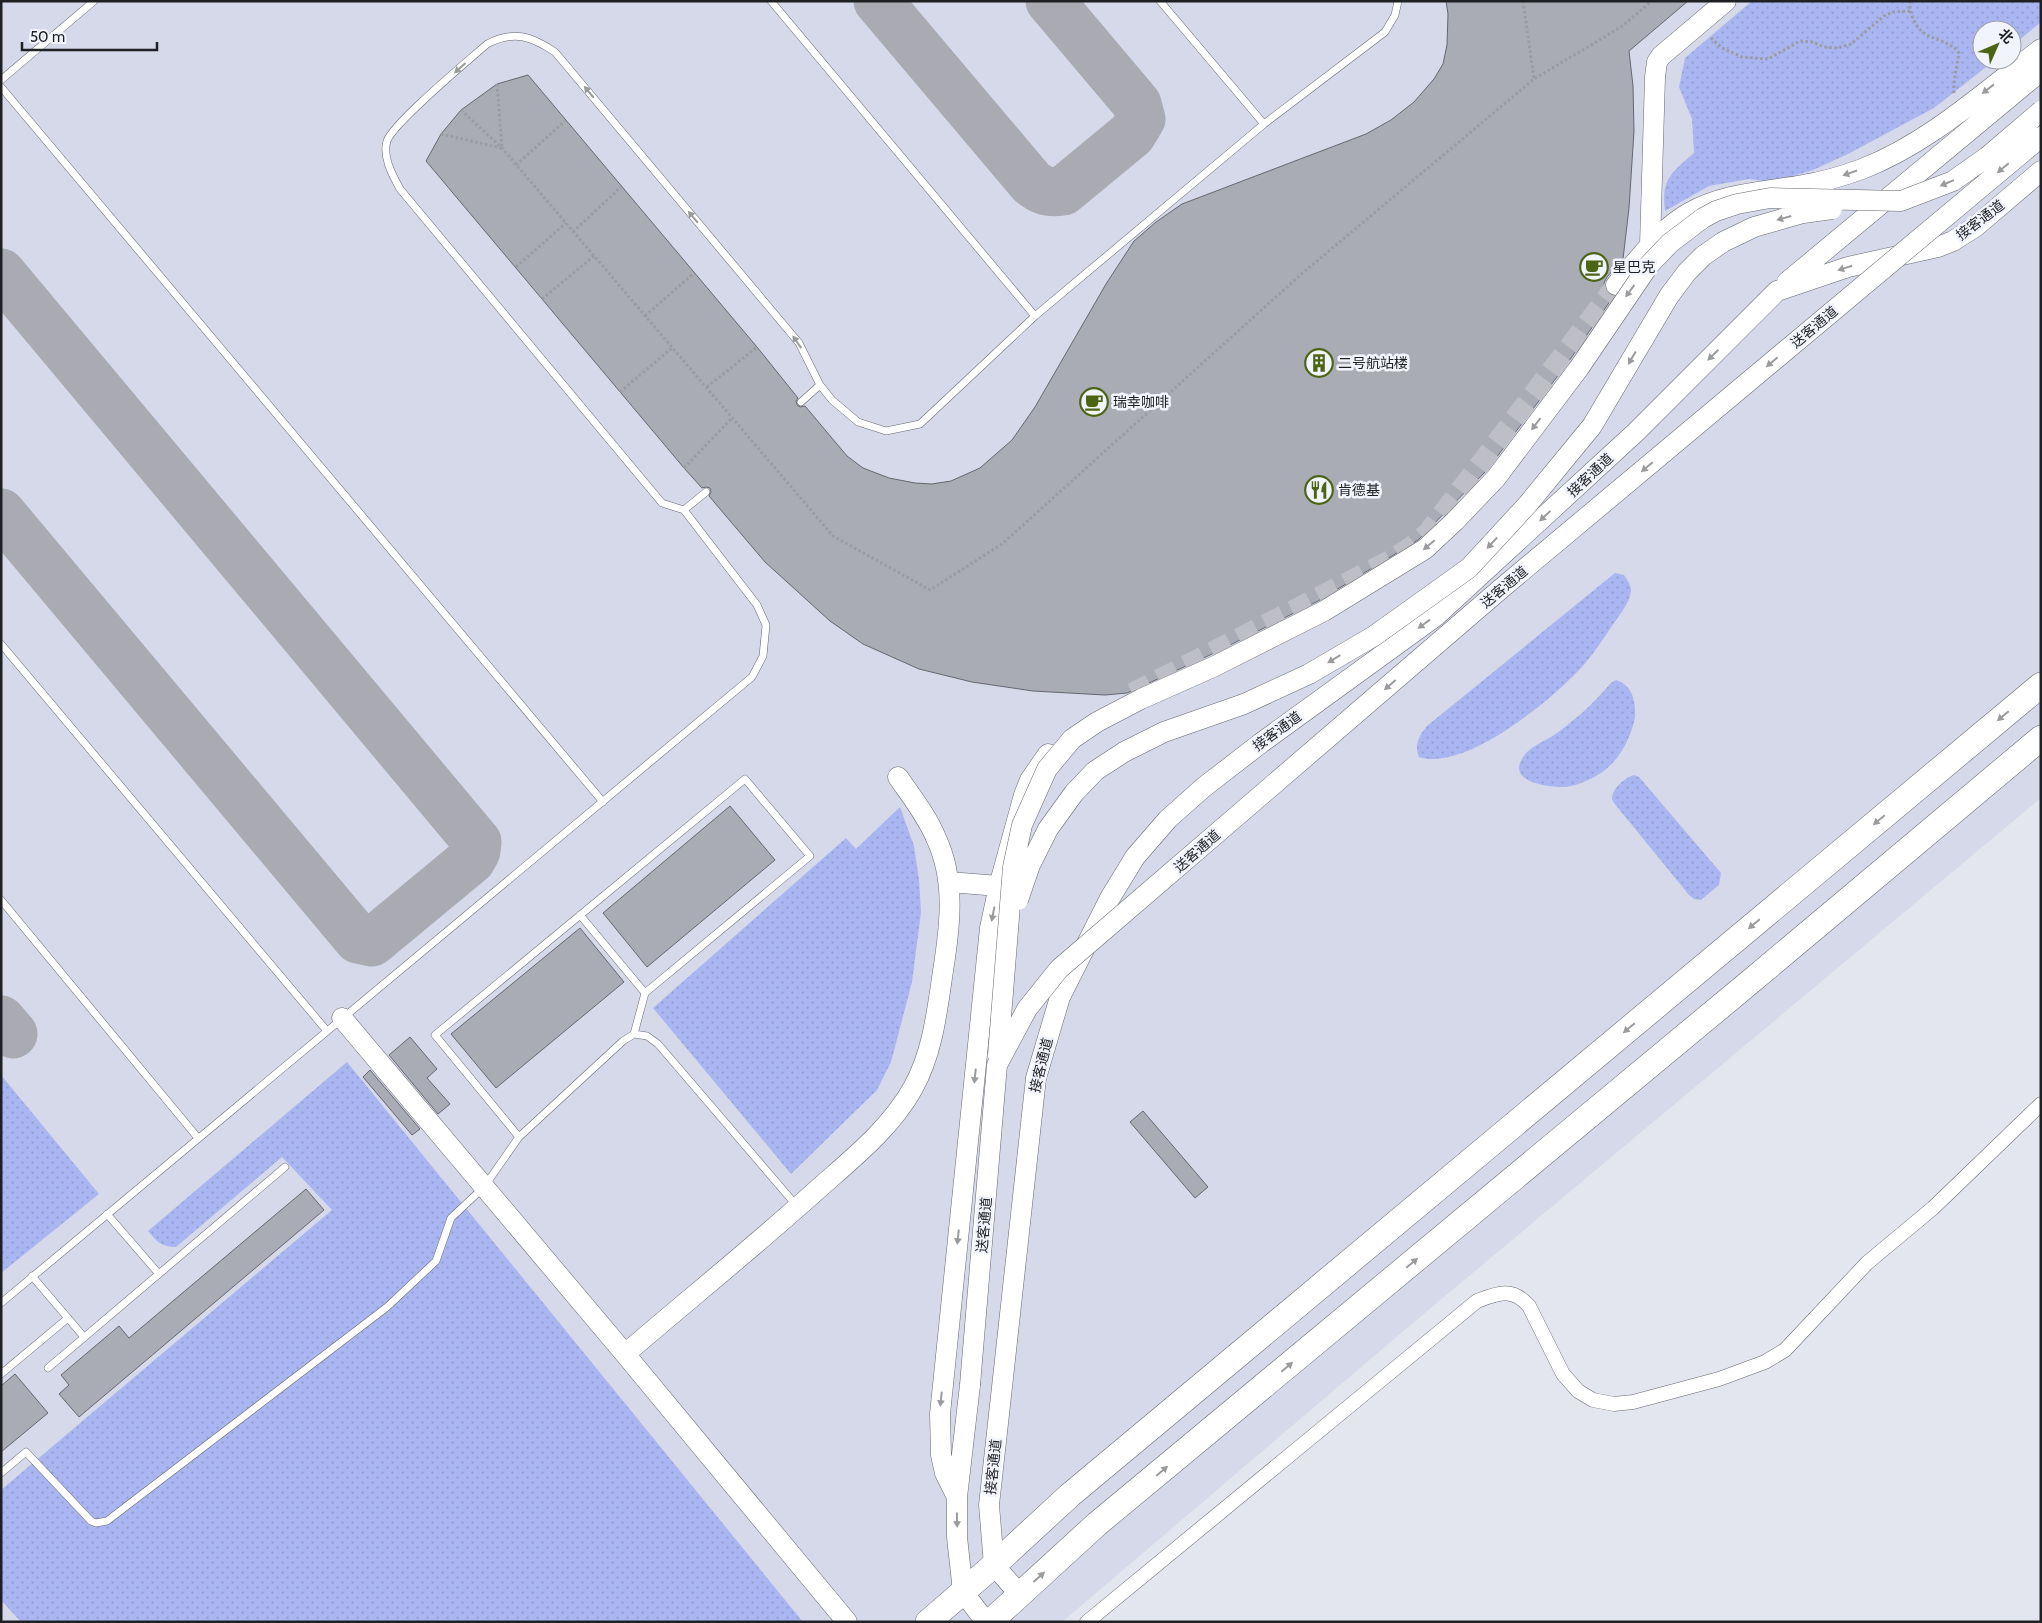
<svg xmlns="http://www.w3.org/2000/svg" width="2042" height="1623" viewBox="0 0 2042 1623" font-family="Cabin,'Noto Sans SC',sans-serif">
<defs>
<pattern id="grass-dots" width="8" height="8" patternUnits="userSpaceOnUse" patternTransform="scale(1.25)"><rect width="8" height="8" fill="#aab6f1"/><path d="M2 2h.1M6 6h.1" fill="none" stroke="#929cce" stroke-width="1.8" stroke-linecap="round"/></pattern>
</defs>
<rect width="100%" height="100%" fill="#e4e6ef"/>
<!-- built -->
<path fill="#d5d9e9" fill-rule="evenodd" d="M1 1H2041V798L1420 1317 1062 1622H1ZM1982 30H2012V60H1982Z"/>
<!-- grass -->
<path fill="url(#grass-dots)" d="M1752 1H2041V22L2012 46V30H1982V60H1995L1934 108 1848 154 1813 170 1772 182 1749 179 1709 186 1665 211C1661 179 1671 173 1694 153L1692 119 1679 87 1685 58Z
M1615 573 1624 575C1627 579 1630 584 1631 589 1631 601 1620 614 1614 623 1603 639 1593 655 1580 669 1550 701 1465 772 1419 757 1414 744 1419 736 1427 726Z
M1616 680C1630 685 1634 695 1635 709 1636 719 1632 730 1628 739 1622 753 1611 768 1596 776 1589 780 1580 784 1571 786 1559 789 1512 785 1520 763 1525 749 1539 744 1551 737 1562 730 1572 721 1582 713 1592 704 1602 693 1611 683Z
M1634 775 1639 777 1721 873 1719 885 1701 900 1694 899 1689 895 1614 803 1612 799C1612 789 1624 778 1634 775Z
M900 807 914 846 919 880 921 912 912 982 891 1062 877 1090 791 1174 653 1008 846 838 856 849Z
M347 1062 803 1622H21L1 1600V1490L332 1210 282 1157 176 1247C162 1247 157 1242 148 1231Z
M1 1075 99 1194 1 1273Z"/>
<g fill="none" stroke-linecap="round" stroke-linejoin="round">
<!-- taxiway -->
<path stroke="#a9aab2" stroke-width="49" d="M878 1 1031 182C1042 191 1048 193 1063 191L1132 134 1141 119 1137 104 1050 1
M1 273 477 842 476 851 471 860 372 942 358 939 1 513
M1 1020 13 1034"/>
</g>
<!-- building -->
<path fill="#aaacb5" stroke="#65676f" d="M1446 1H1688L1629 51 1633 86 1634 131 1629 208 1623 259 1607 277 1604 283 1605 289 1613 297 1569 361 1487 470 1418 540 1318 601 1208 656 1127 693 1105 695 1033 691 972 682 919 669 863 644 830 621 765 562 709 496 711 492 710 488 706 487 702 488 684 468 426 161 441 134 461 110 497 84 528 75 757 347 798 398 796 401 797 405 800 407 805 406 847 456 863 468 889 478 915 483 932 484 951 481 980 468 1012 440 1035 407 1106 284 1134 241 1156 222 1182 204 1366 134 1391 120 1414 102 1434 79 1443 64 1447 45 1448 14Z
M730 806 775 860 647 967 603 913Z
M580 928 624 982 496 1088 451 1034Z
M410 1037 437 1069 427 1078 450 1104 438 1114 389 1055Z
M370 1070 420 1129 412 1135 363 1077Z
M1143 1111 1208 1187 1195 1198 1130 1122Z
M306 1189 324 1210 79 1417 59 1394 69 1385 61 1375 119 1326 129 1338Z
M15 1374 48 1413 1 1452V1386Z"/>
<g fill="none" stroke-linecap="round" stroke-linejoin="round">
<!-- secondary-tunnel -->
<path stroke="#bdbec6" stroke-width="20" stroke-dasharray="20 10" stroke-linecap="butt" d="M1132 693 1392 559 1412 546 1428 532 1616 285"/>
<defs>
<path id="lane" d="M771 1 1035 316
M1160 1 1264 124
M1 80 94 1
M1 87 603 802
M801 402 820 385
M684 510 706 492
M1 644 327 1031
M1 900 198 1138
M580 915 645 993
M519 1137 435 1035 745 779 810 856 645 993 634 1034
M107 1214 159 1274
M32 1276 84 1337
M1 1303 752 677 763 656 766 625 757 605 684 510 662 503 400 189C393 176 382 157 387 141 393 123 469 60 487 44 514 30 531 36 555 52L799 343 820 385 832 400 858 422 886 431 920 424 1035 316 1264 124 1385 32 1395 15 1398 1
M48 1368 285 1167
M1 1374 68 1318
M1 1473 26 1452 91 1521 96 1523 107 1521 387 1307 436 1261 451 1218 484 1187 519 1137 623 1041 634 1034 647 1036 658 1044 796 1205"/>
<path id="street" d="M1087 1622 1477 1301C1498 1293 1512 1287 1529 1306L1563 1374 1578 1391 1593 1400 1614 1404 1633 1402 1719 1379 1765 1362 1785 1350 1867 1263 1933 1208 2041 1104"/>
<path id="secondary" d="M1650 245 1655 77 1657 62 1661 56 1726 1
M1787 282 2041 71
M1616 285C1638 260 1660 229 1689 213 1724 193 1764 192 1803 185 1823 182 1843 176 1862 169 1929 143 1984 92 2041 49
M949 882 999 886
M342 1018 625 1354 847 1622
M625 1354C689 1299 755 1246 818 1189 853 1158 890 1129 913 1088 933 1052 937 1011 943 971 950 927 956 880 936 838 927 816 911 796 898 777
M970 1385 957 1497V1537L963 1592 986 1622
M957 1497 945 1473 941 1455 940 1414 990 928 999 886 1024 795 1030 780 1048 754
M1020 1595 994 1565 989 1505 1036 1078 1060 997 1110 898 1135 857 1168 819 1204 787 1261 743 1436 616 1636 432 1777 291 1848 267 1938 247 1953 241 1975 227 2041 171"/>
<path id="highway" d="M928 1622 994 1565 1070 1495 2041 685
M990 1622 1097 1524 1750 982 2041 738"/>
</defs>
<!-- lane casing -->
<use href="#lane" stroke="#666870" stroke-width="8"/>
<!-- street casing -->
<use href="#street" stroke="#666870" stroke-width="15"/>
<!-- secondary casing -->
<use href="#secondary" stroke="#666870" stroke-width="21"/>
<!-- highway casing -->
<use href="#highway" stroke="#666870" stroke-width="26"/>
<!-- path -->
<path stroke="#9a9ca3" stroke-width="3" stroke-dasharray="2.5 2.5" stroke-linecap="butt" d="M1523 1 1534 79
M1910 1C1909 12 1915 27 1924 33 1936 41 1950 41 1959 53 1957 67 1953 79 1954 94
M1711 38 1722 48 1742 57 1768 59 1800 41 1813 42 1824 47 1837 48 1851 44 1884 16 1893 12 1911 11
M497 84 502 147
M461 110 502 148 833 536 930 590 1002 544 1298 277 1534 79 1621 27 1652 1
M441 134 501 148
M516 165 565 121
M573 232 621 187
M516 267 566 223
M542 299 594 256
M645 316 694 273
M707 387 757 347
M620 392 672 348
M684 468 732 418"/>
<!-- lane -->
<use href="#lane" stroke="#fff" stroke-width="7"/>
<!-- street -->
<use href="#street" stroke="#fff" stroke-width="14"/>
<!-- secondary -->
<use href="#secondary" stroke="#fff" stroke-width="20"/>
<!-- highway -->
<use href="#highway" stroke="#fff" stroke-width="25"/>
<defs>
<path id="secondary-bridge" d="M1018 900 1030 865 1048 829 1074 793 1095 771 1124 752 1164 732 1244 704 1309 674 1374 636 1469 568 1528 504 1592 426 1669 296 1687 272 1703 256 1723 242 1754 227 1803 213 1832 209
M998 1055 1013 867 1022 825 1047 769 1072 739 1097 722 1141 699 1213 667 1324 611 1425 549 1455 521 1496 478 1579 368 1649 265 1670 243 1703 218 1716 211 1737 204 1770 198 1901 201 1953 181 1987 157 2041 111
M970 1385 997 1065 1027 1009 1059 969 1503 587 2041 137"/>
</defs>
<!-- secondary-bridge casing -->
<use href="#secondary-bridge" stroke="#666870" stroke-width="21" stroke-linecap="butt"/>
<!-- secondary-bridge -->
<use href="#secondary-bridge" stroke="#fff" stroke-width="20"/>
</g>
<!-- one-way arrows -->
<defs><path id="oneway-solid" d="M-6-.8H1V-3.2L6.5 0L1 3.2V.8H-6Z" transform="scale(1.25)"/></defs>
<g fill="#9a9b9c">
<use href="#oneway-solid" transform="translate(460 68) rotate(138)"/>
<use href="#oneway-solid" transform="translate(1988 89) rotate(142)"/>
<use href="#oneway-solid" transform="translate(589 92) rotate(-130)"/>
<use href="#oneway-solid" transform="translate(2003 168) rotate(140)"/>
<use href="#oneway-solid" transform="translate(1850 173) rotate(161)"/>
<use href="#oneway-solid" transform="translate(1947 183) rotate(157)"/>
<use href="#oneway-solid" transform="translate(693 217) rotate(-130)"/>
<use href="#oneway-solid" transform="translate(1784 218) rotate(164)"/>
<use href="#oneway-solid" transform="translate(1845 268) rotate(163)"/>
<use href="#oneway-solid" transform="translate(1630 291) rotate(126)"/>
<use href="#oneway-solid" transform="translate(797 342) rotate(-125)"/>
<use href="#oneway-solid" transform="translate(1713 355) rotate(135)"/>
<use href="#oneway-solid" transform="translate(1632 358) rotate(120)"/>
<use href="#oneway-solid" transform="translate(1772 362) rotate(140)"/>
<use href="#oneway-solid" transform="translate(1536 424) rotate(127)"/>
<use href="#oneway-solid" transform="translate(1647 467) rotate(140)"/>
<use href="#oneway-solid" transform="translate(1545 516) rotate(137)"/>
<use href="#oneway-solid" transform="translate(1492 543) rotate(133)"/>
<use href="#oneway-solid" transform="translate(1429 545) rotate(140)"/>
<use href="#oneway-solid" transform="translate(1424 624) rotate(144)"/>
<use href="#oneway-solid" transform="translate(1334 659) rotate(149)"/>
<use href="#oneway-solid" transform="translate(1390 685) rotate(139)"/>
<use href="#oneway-solid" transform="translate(2003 716) rotate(140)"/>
<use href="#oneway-solid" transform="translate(1879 820) rotate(140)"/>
<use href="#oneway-solid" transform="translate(993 914) rotate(101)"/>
<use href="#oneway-solid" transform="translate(1754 924) rotate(140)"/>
<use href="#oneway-solid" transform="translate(1629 1028) rotate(140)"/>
<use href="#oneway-solid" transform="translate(975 1076) rotate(96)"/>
<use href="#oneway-solid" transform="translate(958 1237) rotate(96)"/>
<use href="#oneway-solid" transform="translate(1412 1263) rotate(-40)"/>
<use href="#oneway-solid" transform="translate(1287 1367) rotate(-40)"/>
<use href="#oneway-solid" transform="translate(941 1399) rotate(96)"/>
<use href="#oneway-solid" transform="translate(1162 1471) rotate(-40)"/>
<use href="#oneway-solid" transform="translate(957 1520) rotate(89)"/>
<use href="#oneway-solid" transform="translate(1039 1577) rotate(-42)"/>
</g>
<!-- icons -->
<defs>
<symbol id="cafe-ring" viewBox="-11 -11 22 22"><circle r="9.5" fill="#f1f3fd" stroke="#4c6515" stroke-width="1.5"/><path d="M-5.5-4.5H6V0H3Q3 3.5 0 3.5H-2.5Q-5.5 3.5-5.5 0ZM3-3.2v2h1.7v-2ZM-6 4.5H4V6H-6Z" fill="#4c6515"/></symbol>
<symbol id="building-ring" viewBox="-11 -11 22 22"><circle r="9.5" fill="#f1f3fd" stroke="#4c6515" stroke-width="1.5"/><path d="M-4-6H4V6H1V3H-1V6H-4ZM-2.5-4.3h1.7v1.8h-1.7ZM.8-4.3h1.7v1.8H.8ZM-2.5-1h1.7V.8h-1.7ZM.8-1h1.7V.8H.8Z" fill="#4c6515"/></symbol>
<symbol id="restaurant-ring" viewBox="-11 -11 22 22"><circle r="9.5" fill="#f1f3fd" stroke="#4c6515" stroke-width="1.5"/><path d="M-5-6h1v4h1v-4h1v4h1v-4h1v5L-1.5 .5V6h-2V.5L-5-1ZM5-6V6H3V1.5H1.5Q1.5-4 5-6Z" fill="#4c6515"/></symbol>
</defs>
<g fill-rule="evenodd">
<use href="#cafe-ring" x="1578" y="251" width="32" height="32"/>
<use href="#building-ring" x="1303" y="347" width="32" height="32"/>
<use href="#cafe-ring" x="1078" y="386" width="32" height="32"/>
<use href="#restaurant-ring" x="1303" y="474" width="32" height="32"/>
</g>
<g text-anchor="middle" stroke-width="5" stroke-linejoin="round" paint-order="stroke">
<!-- street labels -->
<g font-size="14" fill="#1f2023" stroke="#f1f3fd">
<text transform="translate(1980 220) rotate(-37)" y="5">接客通道</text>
<text transform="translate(1814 327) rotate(-40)" y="5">送客通道</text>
<text transform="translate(1590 475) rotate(-43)" y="5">接客通道</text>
<text transform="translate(1504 587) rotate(-40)" y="5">送客通道</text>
<text transform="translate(1277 731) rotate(-36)" y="5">接客通道</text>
<text transform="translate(1197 851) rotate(-41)" y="5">送客通道</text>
<text transform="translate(1041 1065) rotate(-76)" y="5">接客通道</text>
<text transform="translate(984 1225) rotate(-85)" y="5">送客通道</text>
<text transform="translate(993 1467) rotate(-84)" y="5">接客通道</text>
</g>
<!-- poi labels -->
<g font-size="14" fill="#1f2023" stroke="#f1f3fd" text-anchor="start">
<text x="1613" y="272">星巴克</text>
<text x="1338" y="368">二号航站楼</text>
<text x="1113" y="407">瑞幸咖啡</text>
<text x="1338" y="495">肯德基</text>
</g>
</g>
<!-- border -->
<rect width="2042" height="1623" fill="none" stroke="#1f2023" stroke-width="5"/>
<!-- north arrow -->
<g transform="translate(1997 45) rotate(45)"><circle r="24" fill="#f1f3fd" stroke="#9d9fa6"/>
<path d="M0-4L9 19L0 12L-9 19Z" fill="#4c6515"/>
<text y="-8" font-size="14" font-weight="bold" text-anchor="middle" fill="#1f2023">北</text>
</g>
<!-- scale -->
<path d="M22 42v8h135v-8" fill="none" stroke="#1f2023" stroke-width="2.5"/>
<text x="30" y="42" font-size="15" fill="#1f2023" stroke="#f1f3fd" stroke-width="4" paint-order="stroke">50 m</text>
</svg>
